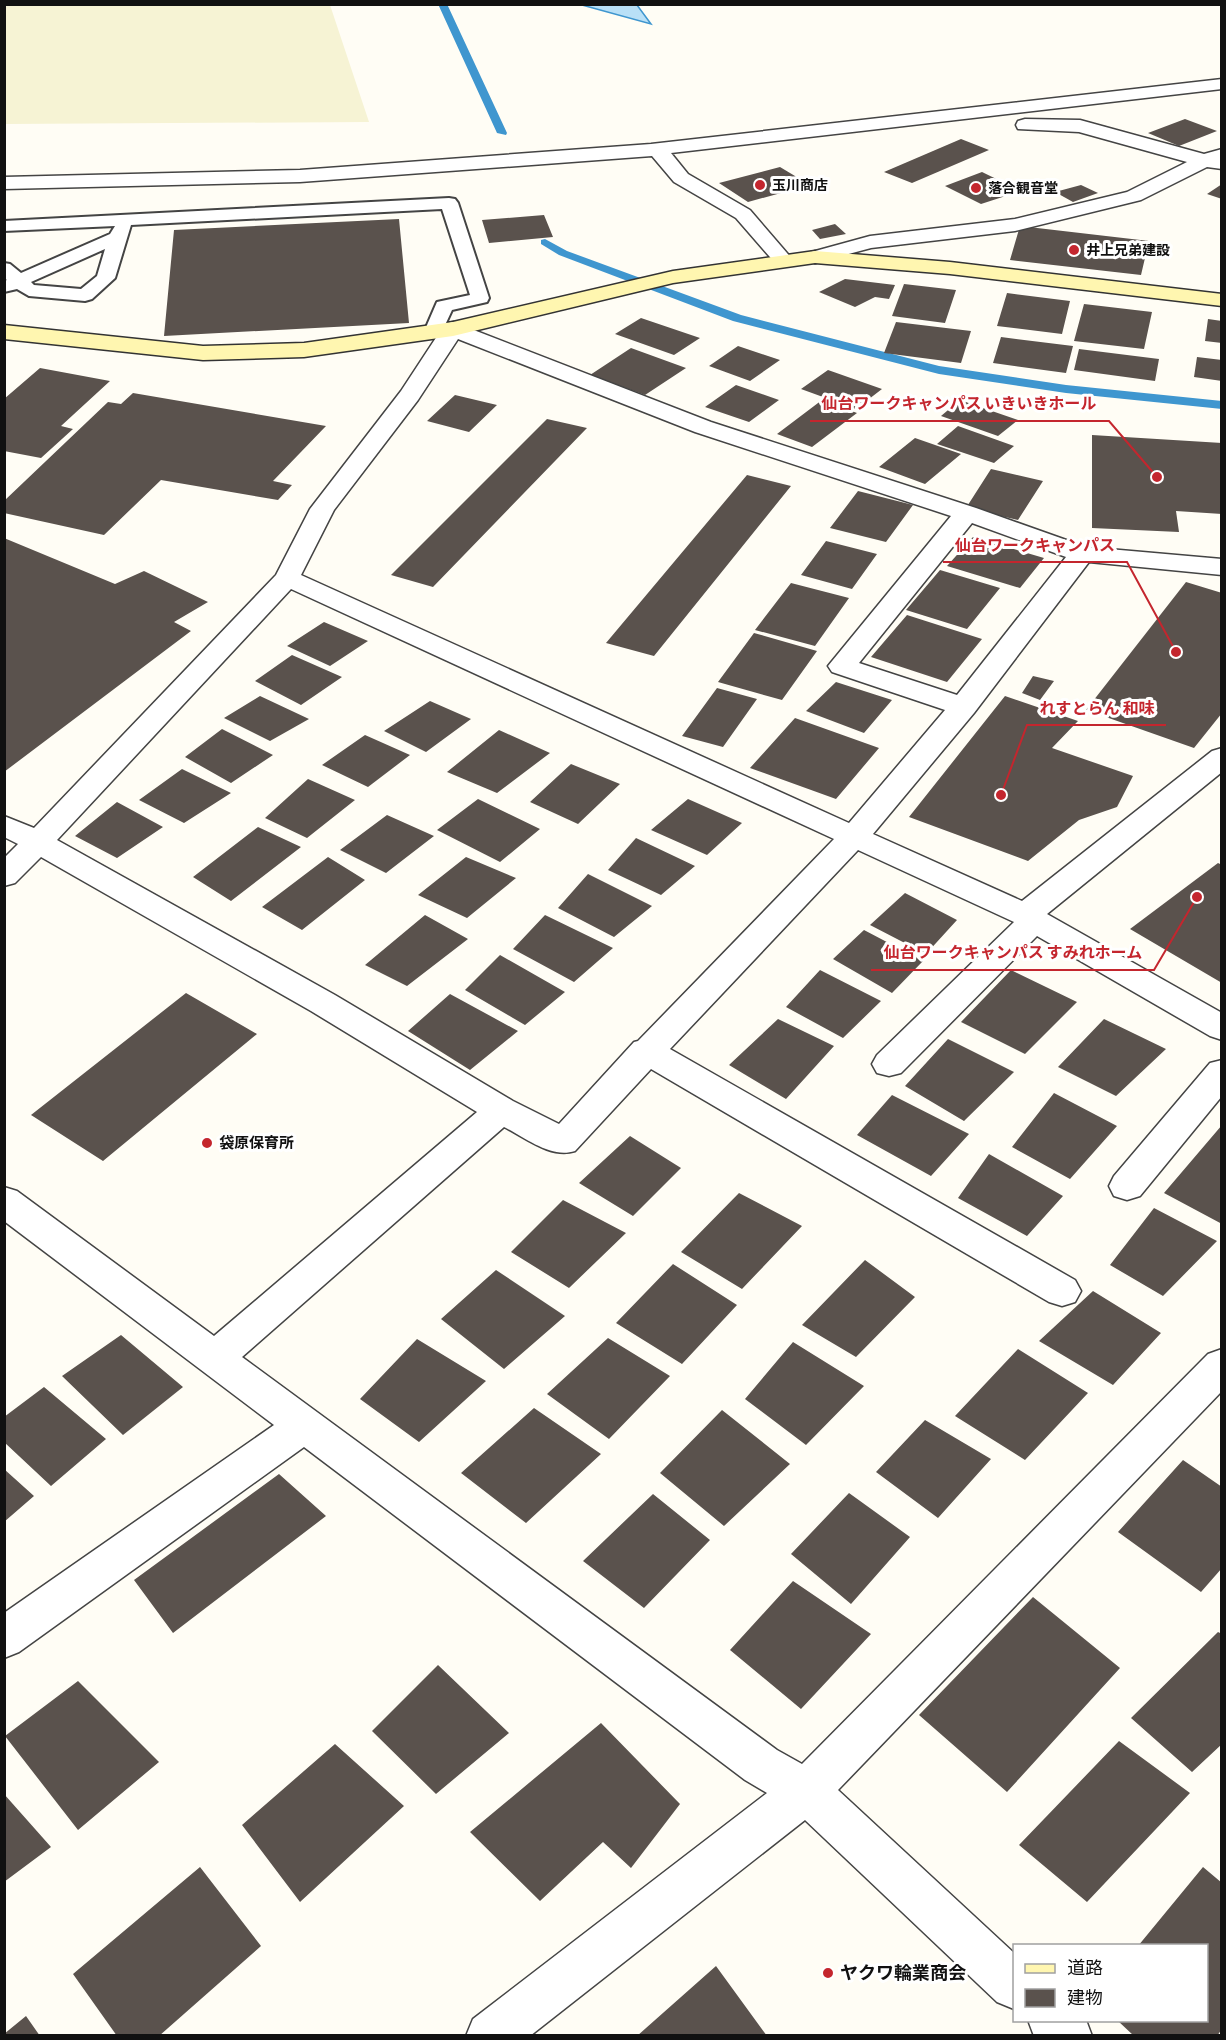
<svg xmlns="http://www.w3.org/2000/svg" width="1226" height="2040" viewBox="0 0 1226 2040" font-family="Bitter,'Noto Sans JP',serif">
<rect width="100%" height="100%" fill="#fffdf5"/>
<!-- farmland -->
<path fill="#f6f3d4" d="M4 5H330L369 122 5 124Z"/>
<!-- water -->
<path fill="#b9e0f7" stroke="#3f96cf" stroke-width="1.5" d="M582 5H637L651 24Z"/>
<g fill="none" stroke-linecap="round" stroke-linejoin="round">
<!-- stream -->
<path fill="#3f96cf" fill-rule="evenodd" d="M438 4H447L507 133 506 135 497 133Z
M545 239 567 251 741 315 939 366 1066 385 1222 401V409L1066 393 939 374 733 321 559 255 541 244V240Z"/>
</g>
<!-- building -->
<path fill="#5a524d" d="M1185 119 1217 131 1179 146 1148 133Z
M961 139 989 150 912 183 884 172Z
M780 167 810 185 748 202 719 183Z
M982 172 1021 191 981 204 945 186Z
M1222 184V199L1207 194Z
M1081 185 1098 193 1073 202 1055 192Z
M544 215 553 237 489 243 482 220Z
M399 219 409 323 164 336 174 230Z
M835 224 846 234 820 239 812 230Z
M1020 226 1149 241 1141 275 1010 260Z
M845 279 895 285 889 299 875 297 855 307 819 292Z
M904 284 956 290 945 323 892 316Z
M1007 293 1070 301 1062 334 997 326Z
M1084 304 1152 312 1144 349 1074 341Z
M641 318 700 338 674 355 615 334Z
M1208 319 1222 321V343L1205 341Z
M896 322 971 331 961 363 884 353Z
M1001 337 1073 346 1066 373 993 363Z
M738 346 780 360 750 381 709 366Z
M631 348 686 368 645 395 590 375Z
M1079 349 1159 359 1155 381 1074 370Z
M1197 357 1222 360V381L1194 377Z
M40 368 110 381 61 426 73 429 41 458 4 451V399Z
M828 370 882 389 856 409 801 389Z
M736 385 779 400 749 422 705 407Z
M133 393 326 426 273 481 292 485 278 500 161 480 104 535 4 513V501L108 402 121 404Z
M455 395 497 405 469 432 427 421Z
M822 400 857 413 812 447 777 434Z
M960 400 1018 420 998 436 941 416Z
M547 419 587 428 433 587 391 575Z
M958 426 1014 446 994 463 937 444Z
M1092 435 1222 443V514L1176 511 1179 532 1092 528Z
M915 438 961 454 925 484 879 467Z
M991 469 1043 481 1018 520 966 508Z
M747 475 791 486 654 656 606 643Z
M858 491 913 505 886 542 830 528Z
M973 537 1044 558 1020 588 947 566Z
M4 538 115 584 144 571 208 602 174 622 191 631 4 772Z
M826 541 877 554 852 589 801 575Z
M940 570 1000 588 967 629 906 610Z
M1186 582 1222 593V713L1194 748 1086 710Z
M791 583 849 598 815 646 755 630Z
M907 615 982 639 947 682 871 657Z
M324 622 368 641 330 666 287 646Z
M754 633 817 651 782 700 718 682Z
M292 655 342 677 301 705 255 681Z
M1033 676 1054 681 1040 700 1022 693Z
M836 682 892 700 864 733 806 711Z
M717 688 757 699 723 747 682 736Z
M260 696 309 719 270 741 224 718Z
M1005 696 1078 721 1052 748 1133 776 1117 807 1079 820 1028 861 909 817Z
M430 701 471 719 426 752 384 731Z
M795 718 879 748 836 799 750 768Z
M222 729 273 755 231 783 185 757Z
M499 730 550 753 497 793 447 772Z
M365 735 410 755 368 787 322 765Z
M571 764 620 784 578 824 530 802Z
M182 769 231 793 184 823 139 800Z
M308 779 355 800 307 838 265 818Z
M478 799 540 829 500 862 437 830Z
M688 799 742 823 707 855 651 830Z
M117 802 163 827 117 858 75 836Z
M387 815 434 836 386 873 340 850Z
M258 827 301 847 231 901 193 877Z
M636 838 695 866 661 895 608 870Z
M328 857 365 880 302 930 262 907Z
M466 857 516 878 467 918 418 895Z
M1218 863 1222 865V983L1130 929Z
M588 874 652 906 614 937 558 908Z
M905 893 957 920 926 954 870 925Z
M425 915 468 939 407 986 365 965Z
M545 915 613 948 574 982 513 949Z
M864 930 923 961 892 993 833 959Z
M500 955 565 992 525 1025 465 990Z
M820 970 881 1001 843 1038 786 1007Z
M1011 970 1077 1002 1025 1054 961 1022Z
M186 993 257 1034 103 1161 31 1115Z
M450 994 518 1031 470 1070 408 1031Z
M778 1019 834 1046 786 1099 729 1065Z
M1104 1019 1166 1049 1116 1096 1058 1067Z
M948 1039 1014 1072 964 1121 905 1086Z
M1054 1093 1117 1126 1070 1179 1012 1147Z
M892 1095 969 1134 931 1176 857 1135Z
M1222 1125V1224L1164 1193Z
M630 1136 681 1168 633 1216 579 1183Z
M989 1154 1063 1196 1027 1236 958 1198Z
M739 1193 802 1226 742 1289 681 1252Z
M563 1200 626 1233 569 1288 511 1252Z
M1154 1208 1217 1241 1163 1296 1110 1265Z
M865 1260 915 1297 856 1357 802 1325Z
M673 1264 737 1305 682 1364 616 1323Z
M496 1270 565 1316 504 1369 441 1319Z
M1093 1291 1161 1333 1113 1385 1039 1341Z
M121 1335 183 1387 123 1435 62 1376Z
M608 1338 670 1376 609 1439 547 1394Z
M417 1339 486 1381 419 1442 360 1399Z
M793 1342 864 1386 806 1445 745 1399Z
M1018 1349 1088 1393 1025 1460 955 1416Z
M44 1387 106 1439 51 1486 4 1442V1417Z
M534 1408 601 1454 526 1523 461 1473Z
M722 1410 790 1464 724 1526 660 1473Z
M925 1420 991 1459 938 1518 876 1472Z
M1183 1460 1222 1487V1568L1201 1592 1118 1532Z
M4 1469 34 1496 4 1522Z
M279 1474 326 1516 173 1633 134 1580Z
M849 1493 910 1537 851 1604 791 1554Z
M653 1494 710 1540 644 1608 583 1561Z
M793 1581 871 1634 801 1709 730 1650Z
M1033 1597 1120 1668 1007 1792 919 1715Z
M1218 1632 1222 1634V1744L1192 1772 1131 1718Z
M438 1665 509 1733 436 1794 372 1731Z
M78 1681 159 1762 78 1830 5 1736Z
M601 1723 680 1804 631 1868 603 1842 540 1901 470 1832Z
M1119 1741 1190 1793 1087 1902 1019 1845Z
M335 1744 404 1806 300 1902 242 1825Z
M4 1794 51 1847 4 1882Z
M200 1867 261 1946 159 2036H117L73 1974Z
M1203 1867 1222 1883V2029L1217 2036H1134L1117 2020H1206V1946H1138Z
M716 1966 767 2036H637Z
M26 2016 40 2036H4V2034Z"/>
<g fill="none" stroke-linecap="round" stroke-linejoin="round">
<defs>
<path id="lane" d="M449 198 455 199 458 203 489 298 487 302 452 310 440 336H426L424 332 437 302 470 295 442 209 131 225 115 278 92 299 85 301 29 296 17 289 4 292V281L7 280 4 278V263L10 264 21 273 110 234 115 226 4 231V221ZM105 249 97 276 81 289 34 285 31 282Z"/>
<path id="street" d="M1222 79V89L671 153 688 174 750 210 793 260 790 264 783 266 776 264 736 218 674 182 652 156 300 182 4 189V177L300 170 651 144Z
M1025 119 1080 120 1204 154 1222 149V169L1207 167 1141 200 1015 231 871 248 815 263 808 261 805 257 808 253 870 236 1015 219 1127 192 1187 162 1079 132 1018 129 1016 125 1018 121Z
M453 322 711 422 976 508 1086 547 1222 559V575L1089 562 974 713 873 834 1022 901 1212 751 1222 748V772L1047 914 1222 1013V1040L1210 1036 1037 936 901 1073 889 1076 877 1073 872 1064 877 1055 1014 922 858 850 670 1049 1075 1280 1081 1291 1075 1302 1062 1306 1049 1302 651 1069 575 1151C551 1159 526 1138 504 1127L242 1357 777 1750 802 1764 1208 1354 1222 1349V1391L838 1790 1014 1953V2009L997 2002 805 1820 530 2036H466L473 2019 767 1793 745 1780 304 1447 19 1652 4 1658V1613L274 1425 4 1221V1187L17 1191 214 1336 477 1112 311 1011 41 857 15 883 4 886V858L18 844 4 837V816L34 828 276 575 310 509 401 391 445 324ZM458 339 695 432 951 516 828 666 832 672 945 710 849 823 301 575 334 510 418 400ZM972 523 1066 557 957 695 859 663ZM291 589 834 839 638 1041 634 1042 559 1124 513 1101 335 995 57 840Z
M1222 1060V1096L1140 1196 1127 1200 1114 1196 1109 1186 1114 1176 1210 1063Z
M1028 2020H1086L1092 2036H1034Z"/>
<path id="secondary" d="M815 251 950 262 1222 294V306L950 274 815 263 673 283 453 336 304 357 203 360 4 339V325L203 346 304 343 453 322 673 271Z"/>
</defs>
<!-- lane casing -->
<use href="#lane" stroke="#444" stroke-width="4"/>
<!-- street casing -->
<use href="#street" stroke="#444" stroke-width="3"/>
<!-- secondary casing -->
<use href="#secondary" stroke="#333" stroke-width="3"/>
<!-- lane -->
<use href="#lane" fill="#fff" fill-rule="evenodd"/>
<!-- street -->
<use href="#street" fill="#fff" fill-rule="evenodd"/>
<!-- secondary -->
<use href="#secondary" fill="#fff6b0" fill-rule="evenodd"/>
</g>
<!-- markers -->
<g fill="#c4262e" stroke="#fff" stroke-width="2">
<circle cx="760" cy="185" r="6"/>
<circle cx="976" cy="188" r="6"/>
<circle cx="1074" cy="250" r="6"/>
<circle cx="207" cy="1143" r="6"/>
<circle cx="828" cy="1973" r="6"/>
</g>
<g text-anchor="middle" stroke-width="6" stroke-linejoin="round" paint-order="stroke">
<!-- far-poi labels -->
<g font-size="14" font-weight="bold" fill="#111" stroke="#fff" text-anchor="start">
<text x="772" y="190">玉川商店</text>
<text x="988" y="193">落合観音堂</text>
<text x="1086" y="255">井上兄弟建設</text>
</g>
<!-- poi labels -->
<g font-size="15" font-weight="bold" fill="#111" stroke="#fff" text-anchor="start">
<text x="219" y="1148">袋原保育所</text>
</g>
<!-- near-poi labels -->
<g font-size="18" font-weight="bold" fill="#111" stroke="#fff" text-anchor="start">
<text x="840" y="1979">ヤクワ輪業商会</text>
</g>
</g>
<!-- callouts -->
<path fill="none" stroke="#c4262e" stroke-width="2" d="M1157 477L1109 421H810M1176 652L1127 562H943M1001 795L1027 725H1166M1197 897L1154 970H871"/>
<g fill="#c4262e" stroke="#fff" stroke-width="2">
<circle cx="1157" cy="477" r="6"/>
<circle cx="1176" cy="652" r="6"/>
<circle cx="1001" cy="795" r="6"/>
<circle cx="1197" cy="897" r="6"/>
</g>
<g font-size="16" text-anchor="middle" font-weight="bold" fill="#c4262e" stroke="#fff" stroke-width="6" stroke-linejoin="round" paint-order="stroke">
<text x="959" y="409">仙台ワークキャンパス いきいきホール</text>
<text x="1035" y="551">仙台ワークキャンパス</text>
<text x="1097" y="714">れすとらん 和味</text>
<text x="1013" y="958">仙台ワークキャンパス すみれホーム</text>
</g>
<!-- border -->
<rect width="1226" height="2040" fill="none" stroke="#111111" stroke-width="12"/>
<!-- legend -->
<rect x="1013" y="1944" width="195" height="78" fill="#ffffff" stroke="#a0a0a0" stroke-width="1.5"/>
<rect x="1025" y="1964" width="30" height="9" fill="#fff6b0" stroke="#a0a0a0" stroke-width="1.5"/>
<text x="1067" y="1974" font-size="18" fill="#111111">道路</text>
<rect x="1025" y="1989" width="30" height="18" fill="#5a524d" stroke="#a0a0a0" stroke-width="1.5"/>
<text x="1067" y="2004" font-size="18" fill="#111111">建物</text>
</svg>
